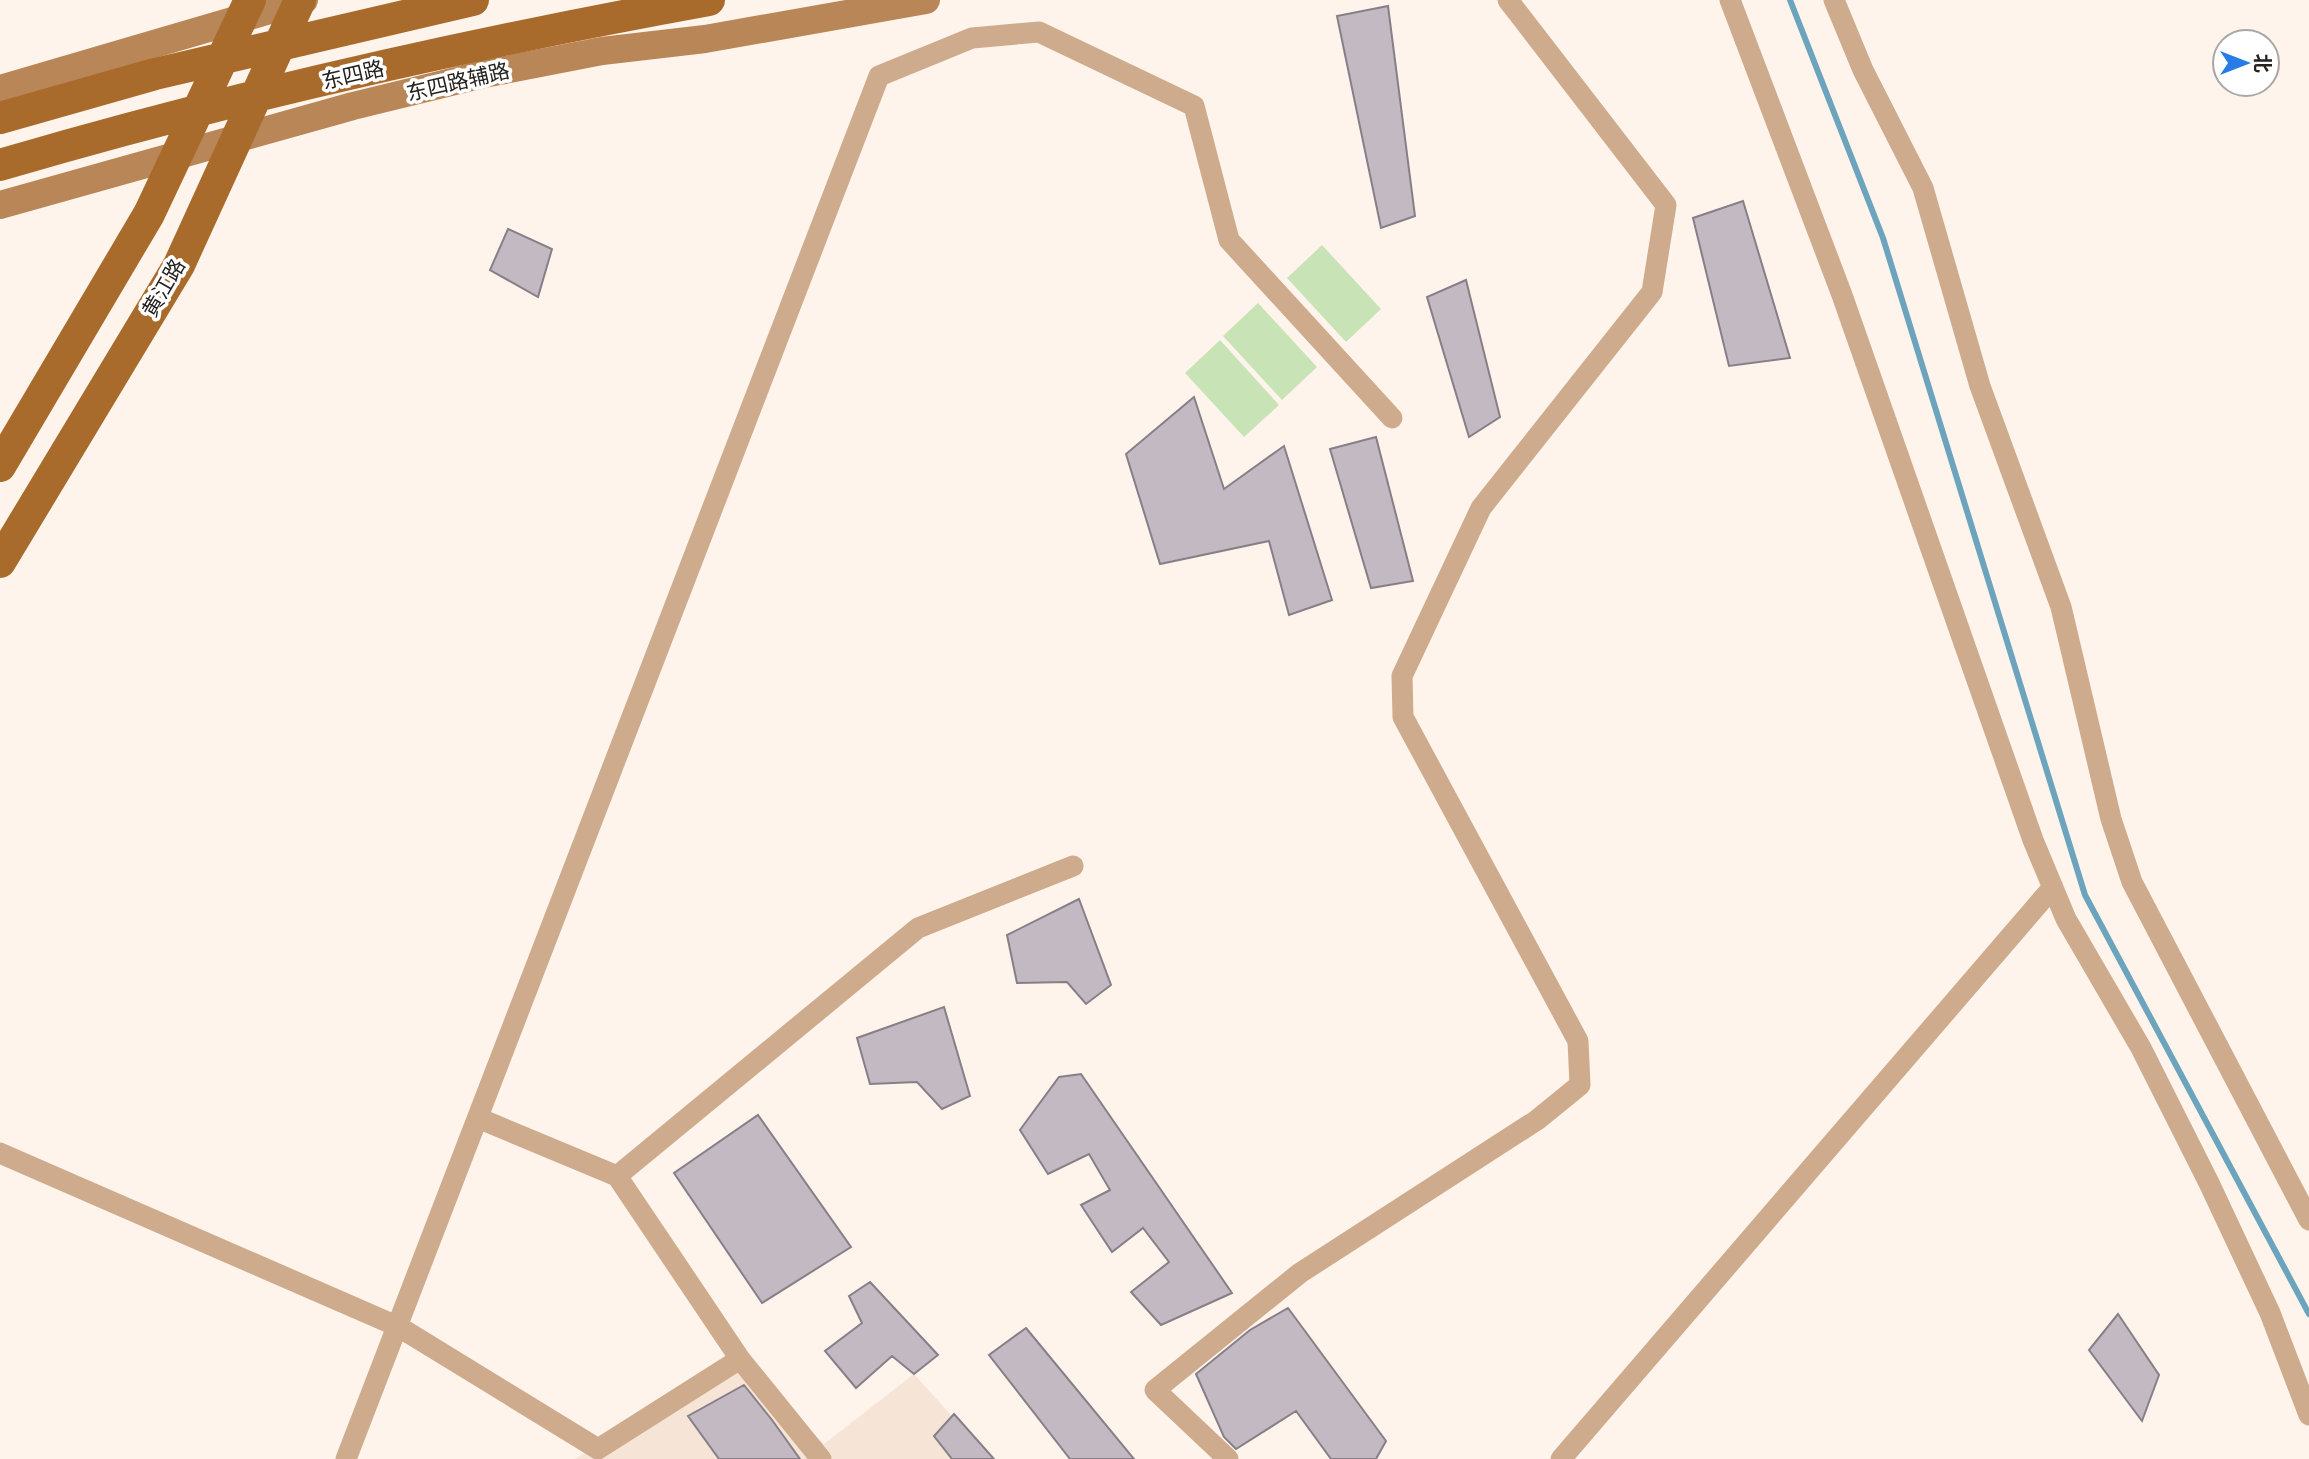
<svg xmlns="http://www.w3.org/2000/svg" width="2309" height="1459" viewBox="0 0 2309 1459" font-family="Figtree,'Noto Sans SC',sans-serif">
<rect width="100%" height="100%" fill="#fef4eb"/>
<!-- built -->
<path fill="#f6e5d7" d="M740 1359 824 1444 914 1374 991 1459H575Z"/>
<!-- green -->
<path fill="#c8e4b7" d="M1322 245 1381 309 1346 342 1287 278Z
M1258 303 1317 367 1282 400 1223 336Z
M1220 340 1279 405 1244 437 1185 373Z"/>
<g fill="none" stroke-linecap="round" stroke-linejoin="round">
<!-- stream -->
<path stroke="#6ba4bc" stroke-width="6" d="M1790 0 1883 238 2085 895 2309 1314"/>
</g>
<!-- building -->
<path fill="#c2b9c2" stroke="#877f87" stroke-width="2" d="M1388 6 1415 216 1381 228 1337 16Z
M1743 201 1790 358 1729 366 1693 218Z
M508 229 552 249 538 297 490 270Z
M1466 280 1500 417 1469 437 1427 297Z
M1194 397 1224 489 1284 446 1332 600 1289 615 1269 541 1160 564 1126 454Z
M1376 437 1413 581 1371 588 1330 449Z
M1079 899 1111 985 1086 1004 1067 982 1017 983 1007 935Z
M944 1007 970 1096 942 1109 917 1082 870 1084 857 1038Z
M1081 1074 1232 1293 1161 1325 1131 1292 1169 1262 1143 1228 1112 1252 1081 1205 1110 1190 1089 1154 1048 1174 1020 1130 1059 1077Z
M758 1115 851 1247 762 1303 674 1173Z
M870 1282 938 1355 914 1374 892 1356 856 1388 825 1351 862 1323 849 1296Z
M1288 1308 1386 1441 1376 1459H1331L1296 1411 1236 1449 1224 1437 1196 1374 1250 1330Z
M2118 1314 2159 1375 2142 1421 2089 1350Z
M1026 1328 1134 1459H1070L989 1355Z
M744 1385 772 1420 800 1459H719L688 1416Z
M954 1414 994 1459H952L934 1436Z"/>
<g fill="none" stroke-linecap="round" stroke-linejoin="round">
<!-- street -->
<path stroke="#ceab8d" stroke-width="21" d="M1730 0 1842 295 2033 840 2066 919 2141 1048 2209 1183 2270 1313 2309 1415
M1834 0 1863 70 1923 188 1980 386 2061 607 2111 819 2132 882 2309 1220
M478 1118 617 1176 740 1359 821 1459
M0 1153 399 1327 598 1449 740 1359
M617 1176 918 928 1073 866
M346 1459 879 76 972 38 1039 32 1194 106 1229 240 1392 418
M1228 1459 1155 1390 1300 1273 1537 1120 1580 1085 1578 1041 1403 717 1402 676 1481 508 1652 292 1666 205 1508 0
M1561 1459 2053 887"/>
<!-- secondary -->
<path stroke="#b98658" stroke-width="28" d="M0 89 304 0
M0 205 353 106 484 74 602 51 705 39 926 0"/>
<!-- primary -->
<path stroke="#a86b2c" stroke-width="32" d="M0 118 155 74 473 0
M0 165C231 97 472 43 709 0
M0 466 149 214 250 0
M0 562 179 265 300 0"/>
</g>
<g text-anchor="middle" stroke-width="7" stroke-linejoin="round" paint-order="stroke">
<!-- street labels -->
<g font-size="21" fill="#25221f" stroke="#fff">
<text transform="translate(353 75) rotate(-13)" y="7">东四路</text>
<text transform="translate(458 82) rotate(-13)" y="7">东四路辅路</text>
<text transform="translate(164 288) rotate(-60)" y="7">黄江路</text>
</g>
</g>
<!-- north arrow -->
<g transform="translate(2246 63) rotate(90)"><circle r="33" fill="#ffffff" stroke="#a8a7a5" stroke-width="2"/>
<path d="M0-5L12 26L0 18L-12 26Z" fill="#277ce7"/>
<text y="-10" font-size="19" font-weight="bold" text-anchor="middle" fill="#25221f">北</text>
</g>
</svg>
